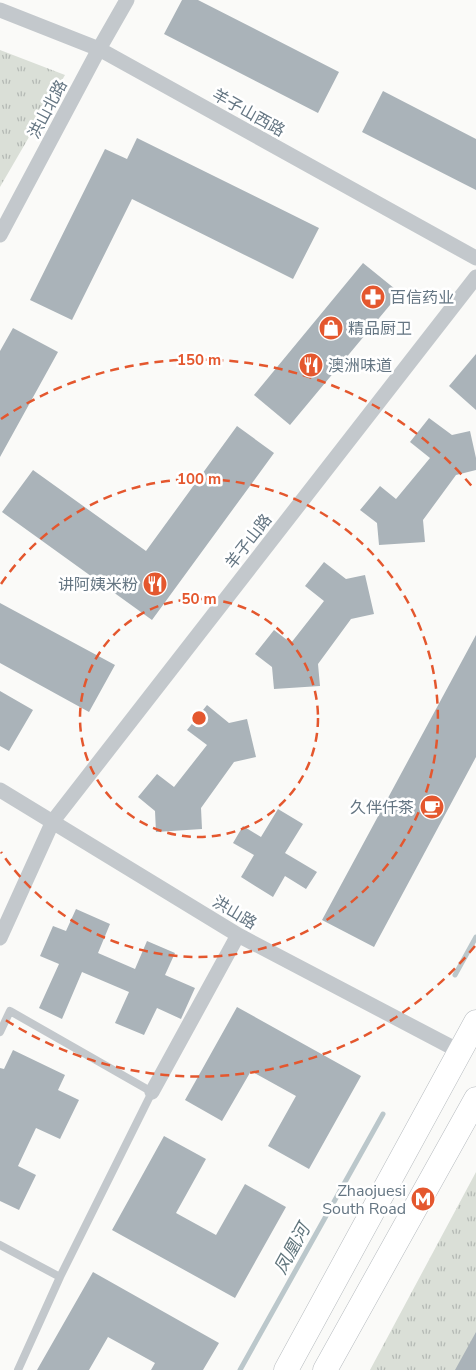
<svg xmlns="http://www.w3.org/2000/svg" width="476" height="1370" viewBox="0 0 476 1370" font-family="'Nunito Sans','Noto Sans SC',sans-serif">
<defs>
<pattern id="grass-tufts" width="24" height="20" patternUnits="userSpaceOnUse" patternTransform="scale(1.25)"><rect width="24" height="20" fill="#dadfd7"/><path d="M3 7l-1-3M5 7V3M7 7l1-3M15 17l-1-3M17 17v-4M19 17l1-3" fill="none" stroke="#b4b9b4"/></pattern>
</defs>
<rect width="100%" height="100%" fill="#fafaf8"/>
<!-- grass -->
<path fill="url(#grass-tufts)" d="M0 50 65 75 0 187Z
M476 1172V1370H370Z"/>
<g fill="none" stroke-linecap="round" stroke-linejoin="round">
<!-- stream -->
<path stroke="#bbc7cb" stroke-width="5" d="M455 975 476 937
M240 1370 383 1114"/>
</g>
<!-- building -->
<path fill="#aab3b9" d="M182 0H198L339 72 318 113 164 34Z
M383 91 476 139V190L362 132Z
M137 138 319 228 293 279 132 199 72 320 30 300 105 149 127 159Z
M363 263 400 293 290 425 254 395Z
M13 328 58 352 0 457V351Z
M476 354V410L449 386Z
M429 418 452 435 470 431 476 458V470L456 475 423 520 425 542 379 545 377 523 360 510 380 486 396 499 430 458 410 442Z
M237 426 274 453 152 620 2 512 33 470 146 551Z
M324 562 346 579 365 575 374 614 351 619 318 664 320 686 274 689 272 667 255 654 274 630 291 643 324 601 305 586Z
M0 603 115 665 89 712 0 663Z
M476 635V757L374 947 322 920Z
M0 691 33 710 9 751 0 746Z
M207 705 229 723 247 719 256 757 234 762 201 808 202 829 156 832 155 811 138 797 157 774 174 787 207 745 187 730Z
M278 809 303 824 285 853 317 872 306 889 285 876 273 897 241 877 254 855 233 843 243 826 261 837Z
M76 909 110 924 98 953 135 969 147 941 175 953 165 975 195 988 181 1019 157 1008 144 1035 115 1023 129 992 82 972 62 1019 39 1008 59 964 40 956 53 926 66 931Z
M237 1007 361 1076 309 1169 268 1146 296 1096 251 1071 222 1121 185 1100Z
M13 1050 65 1075 58 1090 79 1100 60 1139 36 1128 18 1166 36 1175 19 1210 0 1201V1068L4 1069Z
M164 1136 206 1159 176 1213 216 1235 245 1184 286 1207 235 1298 112 1230Z
M93 1272 219 1343 203 1370H151L155 1363 108 1337 89 1370H37Z
M476 1332V1370H455Z"/>
<g fill="none" stroke-linecap="round" stroke-linejoin="round">
<defs>
<path id="primary" d="M286 1370 476 1022
M325 1370 476 1099"/>
</defs>
<!-- primary casing -->
<use href="#primary" stroke="#b5babe" stroke-width="25"/>
<!-- service -->
<path stroke="#c3c8cc" stroke-width="8" d="M0 1032 10 1011 152 1092 60 1277 18 1370
M0 1245 60 1277"/>
<!-- minor -->
<path stroke="#c3c8cc" stroke-width="15" d="M0 10 99 49 476 258
M0 235 99 49 127 0
M0 790 238 935 459 1051
M0 938 53 821 476 277
M152 1092 238 935"/>
<!-- primary -->
<use href="#primary" stroke="#fff" stroke-width="24"/>
</g>
<!-- distance rings -->
<g fill="none" stroke="#e4572e" stroke-width="2.5" stroke-dasharray="9 6">
<circle cx="199" cy="718" r="119"/>
<path d="M1 584A239 239 0 1 1 1 852"/>
<path d="M475 946A358 358 0 0 1 1 1017M1 419A358 358 0 0 1 475 490"/>
</g>
<!-- icons -->
<defs>
<symbol id="pharmacy-disc" viewBox="-11 -11 22 22"><circle r="9.5" fill="#e4572e" stroke="#fff"/><path d="M-2-6h4v4h4v4h-4v4h-4v-4h-4v-4h4Z" fill="#fff"/></symbol>
<symbol id="shop-disc" viewBox="-11 -11 22 22"><circle r="9.5" fill="#e4572e" stroke="#fff"/><path d="M-5-2.5h2.3a2.7 3.5 0 0 1 5.4 0H5L5.5 6h-11ZM-1.5-2.5h3a1.5 2.3 0 0 0-3 0Z" fill="#fff"/></symbol>
<symbol id="restaurant-disc" viewBox="-11 -11 22 22"><circle r="9.5" fill="#e4572e" stroke="#fff"/><path d="M-5-6h1v4h1v-4h1v4h1v-4h1v5L-1.5 .5V6h-2V.5L-5-1ZM5-6V6H3V1.5H1.5Q1.5-4 5-6Z" fill="#fff"/></symbol>
<symbol id="cafe-disc" viewBox="-11 -11 22 22"><circle r="9.5" fill="#e4572e" stroke="#fff"/><path d="M-5.5-4.5H6V0H3Q3 3.5 0 3.5H-2.5Q-5.5 3.5-5.5 0ZM3-3.2v2h1.7v-2ZM-6 4.5H4V6H-6Z" fill="#fff"/></symbol>
<symbol id="metro-disc" viewBox="-11 -11 22 22"><circle r="9.5" fill="#e4572e" stroke="#fff"/><path d="M-5.5 5V-5H-3L0 0L3-5H5.5V5H3V-.5L0 4L-3-.5V5Z" fill="#fff"/></symbol>
</defs>
<g fill-rule="evenodd">
<use href="#pharmacy-disc" x="359" y="283" width="28" height="28"/>
<use href="#shop-disc" x="317" y="314" width="28" height="28"/>
<use href="#restaurant-disc" x="297" y="351" width="28" height="28"/>
<use href="#restaurant-disc" x="141" y="570" width="28" height="28"/>
<use href="#cafe-disc" x="418" y="793" width="28" height="28"/>
<use href="#metro-disc" x="409" y="1185" width="28" height="28"/>
</g>
<g text-anchor="middle" stroke-width="5" stroke-linejoin="round" paint-order="stroke">
<!-- street labels -->
<g font-size="16" fill="#657683" stroke="#fff">
<text transform="translate(47 109) rotate(-62)" y="6">洪山北路</text>
<text transform="translate(249 112) rotate(29)" y="6">羊子山西路</text>
<text transform="translate(248 541) rotate(-52)" y="6">羊子山路</text>
<text transform="translate(235 912) rotate(31)" y="6">洪山路</text>
</g>
<!-- poi labels -->
<g font-size="16" fill="#657683" stroke="#fff" text-anchor="start">
<text x="390" y="303">百信药业</text>
<text x="348" y="334">精品厨卫</text>
<text x="328" y="371">澳洲味道</text>
<text x="138" y="590" text-anchor="end">讲阿姨米粉</text>
<text x="414" y="813" text-anchor="end">久伴仟茶</text>
<text x="406" y="1196" text-anchor="end">Zhaojuesi<tspan x="406" dy="18">South Road</tspan></text>
</g>
<!-- water labels -->
<g font-size="18" font-style="italic" fill="#60757c" stroke="#fff">
<text transform="translate(292 1249) rotate(-61)" y="6">凤凰河</text>
</g>
</g>
<circle cx="199" cy="718" r="8" fill="#e4572e" stroke="#fff" stroke-width="2.5"/>
<g font-size="15" text-anchor="middle" font-weight="bold" fill="#e4572e" stroke="#fff" stroke-width="5" stroke-linejoin="round" paint-order="stroke">
<text x="199" y="365">150 m</text>
<text x="199" y="484">100 m</text>
<text x="199" y="604">50 m</text>
</g>
</svg>
